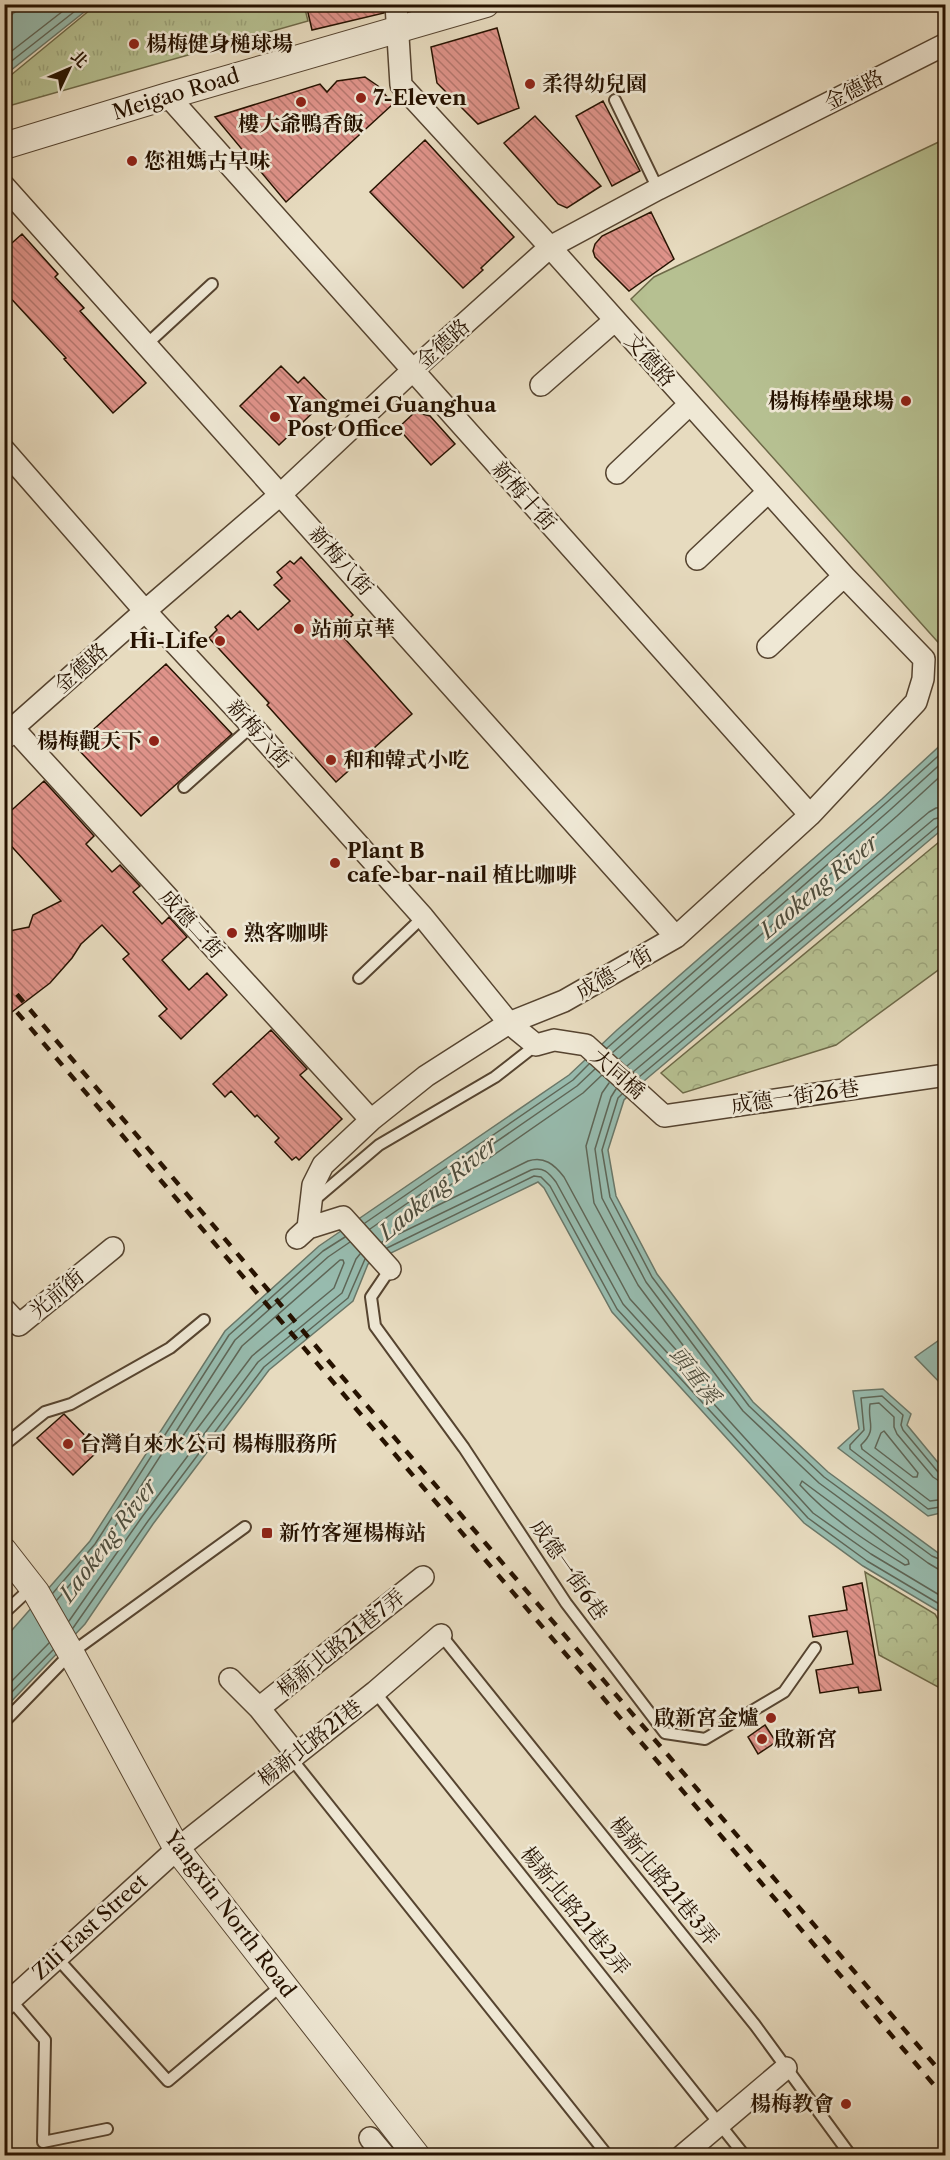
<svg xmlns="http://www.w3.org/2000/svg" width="950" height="2160" viewBox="0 0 950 2160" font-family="'Libre Caslon Text','Noto Serif TC',serif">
<defs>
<pattern id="forest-crowns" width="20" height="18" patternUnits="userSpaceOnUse" patternTransform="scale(1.5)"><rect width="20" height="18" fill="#b6c091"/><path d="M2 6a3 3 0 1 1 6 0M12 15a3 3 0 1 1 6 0" fill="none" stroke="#9ca47b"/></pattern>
<pattern id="park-tufts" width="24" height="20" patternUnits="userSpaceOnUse" patternTransform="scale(1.5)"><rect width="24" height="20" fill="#b6c091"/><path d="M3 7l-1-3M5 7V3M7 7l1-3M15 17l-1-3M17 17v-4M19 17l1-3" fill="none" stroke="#9ca47b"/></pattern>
<pattern id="building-back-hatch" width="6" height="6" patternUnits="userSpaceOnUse" patternTransform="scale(1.5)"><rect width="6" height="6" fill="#df938a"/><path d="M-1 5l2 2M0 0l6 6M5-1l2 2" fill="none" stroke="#b5776e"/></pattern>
</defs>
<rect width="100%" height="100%" fill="#e7dbbf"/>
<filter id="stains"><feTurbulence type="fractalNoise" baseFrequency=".00333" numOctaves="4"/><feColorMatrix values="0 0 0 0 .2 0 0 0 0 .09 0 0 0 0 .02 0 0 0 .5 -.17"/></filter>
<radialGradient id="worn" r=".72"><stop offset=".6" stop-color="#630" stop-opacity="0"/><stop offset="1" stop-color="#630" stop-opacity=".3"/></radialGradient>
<!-- grass -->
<path fill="#b6c091" stroke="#6e6948" stroke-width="1.5" d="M945 139V650L631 299 654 277Z"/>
<!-- forest -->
<path fill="url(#forest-crowns)" stroke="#6e6948" stroke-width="1.5" d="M945 837V965L836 1045 683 1093 661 1073Z
M865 1572 935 1614 945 1631V1694L942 1689 879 1655Z"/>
<!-- park -->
<path fill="url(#park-tufts)" stroke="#6e6948" stroke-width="1.5" d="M96 5H304L308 21 5 107V80Z"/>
<!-- water -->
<path fill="#97bbae" stroke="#6a7768" stroke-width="1.5" d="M24 5H93L5 75V20Z
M945 741V827L644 1081 624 1100 608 1150 616 1196 657 1274 753 1402 828 1472 945 1558V1615L863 1566 804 1523 612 1312 544 1188 538 1182 368 1264 353 1301 269 1370 153 1524 85 1624 5 1708V1638L90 1541 225 1331 319 1246 569 1075 617 1030 882 799Z
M945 1336V1388L915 1357Z
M883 1389 911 1414 907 1425 945 1471V1512L928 1516 838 1448 859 1429 853 1391Z"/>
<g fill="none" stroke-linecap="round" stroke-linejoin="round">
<!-- shore -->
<path stroke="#5e6657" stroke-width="1.5" d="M4 57 72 4
M4 67 84 4
M607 1048 886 803 946 749
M612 1053 891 809 946 759
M619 1059 897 816 946 771
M627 1066 929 812 936 808 946 807
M633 1072 934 819 946 816
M602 1075 583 1093 413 1211 412 1214 416 1216 528 1161C544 1156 554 1164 564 1177L630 1299 689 1364 692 1365 694 1360 638 1285 594 1203 586 1146 602 1093 609 1083
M639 1077 939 825 946 823
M616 1089 611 1097 595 1149 602 1198 646 1282 743 1411 819 1483 928 1563 938 1569 946 1570
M622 1094 618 1098 602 1150 610 1197 652 1277 749 1406 824 1477 932 1556 946 1562
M365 1223 573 1080 589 1064
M370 1229 577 1086 595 1069
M382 1242 531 1170C543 1166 549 1173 556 1182L623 1304 813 1513 871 1554 946 1599
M387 1248 534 1176 541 1177 550 1186 617 1309 808 1518 867 1561 946 1608
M340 1260H343L344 1263 334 1288 252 1356 182 1449H177V1445L242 1346Z
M884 1431 918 1473 917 1477H913L875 1448 881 1433Z
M946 1474 938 1472 903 1430 901 1425 903 1415 882 1396 861 1398 864 1430 850 1445V1449L928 1509 946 1506
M802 1481 908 1560 909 1564 905 1565C867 1542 830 1518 800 1485Z
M946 1482 939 1481 933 1477 897 1434 894 1427V1417L879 1403 870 1404C867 1423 878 1429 861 1445L862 1449 930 1501 946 1499
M53 1593 95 1544 229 1335 323 1251 345 1237
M57 1600 101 1548 235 1340 328 1257 350 1242
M69 1621 142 1517 258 1362 342 1293 356 1259 360 1254
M73 1628 148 1521 264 1367 348 1298 365 1259
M4 1689 49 1643
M4 1700 53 1650"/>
</g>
<!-- building -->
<path fill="url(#building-back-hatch)" stroke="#261200" stroke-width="1.5" d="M306 4H383L384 13 312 30Z
M497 28 519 108 478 124 437 83 431 47Z
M365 77 378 86 393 104 286 202 215 117 320 84 327 92 337 81Z
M603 101 640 171 612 186 576 116Z
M535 116 601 186 567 208 558 204 504 143Z
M425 140 514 237 481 268 483 270 463 288 370 192Z
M651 212 674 259 629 291 595 257 593 251 595 244 602 236Z
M22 234 58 274 55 277 84 308 80 311 146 383 113 413 64 359 66 358 4 291V250Z
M281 366 298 383 304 377 326 400 279 445 240 406Z
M415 412 430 416 455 444 431 465 398 428Z
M301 557 353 615 337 630 412 714 336 782 267 705 269 703 209 638 217 630 215 627 228 615 231 619 240 611 258 630 290 601 274 585 282 578 277 572 290 561 294 564Z
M166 664 232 734 141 816 75 746Z
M44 781 94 836 86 844 112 872 120 865 140 886 133 892 162 924 169 917 187 937 162 960 189 990 207 973 227 995 181 1039 159 1016 167 1009 123 959 129 954 102 925 81 944 72 958 50 983 4 1018V932L29 927 33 915 61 901 4 838V817Z
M271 1030 307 1069 300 1075 342 1119 299 1160 296 1157 292 1160 275 1142 279 1138 257 1115 255 1117 231 1091 225 1097 213 1084Z
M64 1414 99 1450 73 1475 37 1438Z
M862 1583 881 1690 859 1693 858 1687 820 1693 816 1670 853 1664 847 1631 813 1637 809 1616 847 1610 843 1587Z
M765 1725 776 1742 758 1754 748 1737Z"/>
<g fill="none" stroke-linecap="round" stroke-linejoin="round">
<defs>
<path id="service" d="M615 100 658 189
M147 344 212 284
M184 787 252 726
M359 978 423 917
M312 1202 379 1145 495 1077 536 1045
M390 1269 371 1297 375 1326 464 1448 566 1603 665 1733 705 1739 784 1692 815 1648
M4 1445 45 1412 71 1404 170 1348 204 1320
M4 1613 33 1586
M441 1635 755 2025 851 2156
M375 1692 745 2156
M4 1722 71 1653 245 1527
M291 1758 608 2156
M57 1958 168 2081 282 1985
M10 1999 45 2040 43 2142 107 2129"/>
<path id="minor" d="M168 96 810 815
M4 186 676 937
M541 385 614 321
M4 450 145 611 252 726 423 917 509 1023 536 1045 554 1040 586 1045 664 1116 946 1075
M617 473 690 404
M697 559 768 492
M768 647 844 576
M371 1120 13 728 145 611 281 494 412 371 550 247 658 189 946 44
M308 1228 343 1217 390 1269
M297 1238 308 1228 313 1185 323 1165 371 1120 426 1076 509 1023 564 1001 676 937 810 815 916 702 923 679 924 659 844 576 550 247 401 85 396 4
M4 1309 19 1325 113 1248
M230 1679 259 1708 296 1754
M259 1708 423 1577
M4 2006 177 1849 375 1692 441 1635
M370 2138 385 2156
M682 2156 786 2068"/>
<path id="tertiary" d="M4 146 168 96 486 4
M4 736 13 728
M4 1551 36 1592 71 1653 177 1849 417 2156"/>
</defs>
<!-- service casing -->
<use href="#service" stroke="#564430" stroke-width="14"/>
<!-- minor casing -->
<use href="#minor" stroke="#564430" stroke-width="24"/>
<!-- tertiary casing -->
<use href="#tertiary" stroke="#564430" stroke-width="28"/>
<!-- service -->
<use href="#service" stroke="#efe8d5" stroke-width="10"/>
<!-- minor -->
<use href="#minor" stroke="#efe8d5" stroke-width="21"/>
<!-- tertiary -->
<use href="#tertiary" stroke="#efe8d5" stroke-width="26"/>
<!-- rail -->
<path stroke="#261200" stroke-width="4.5" stroke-dasharray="10 10" stroke-linecap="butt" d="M4 979 326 1358 946 2078
M4 997 946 2099"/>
</g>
<!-- markers -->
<g fill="#8f2418" stroke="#efe8d5" stroke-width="2">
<circle cx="134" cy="44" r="6"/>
<circle cx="530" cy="84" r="6"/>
<circle cx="361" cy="98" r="6"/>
<circle cx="301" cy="102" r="6"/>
<circle cx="132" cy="161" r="6"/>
<circle cx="906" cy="401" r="6"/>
<circle cx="275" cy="417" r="6"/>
<circle cx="299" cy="629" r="6"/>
<circle cx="220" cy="641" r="6"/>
<circle cx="154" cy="741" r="6"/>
<circle cx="331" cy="760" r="6"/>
<circle cx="335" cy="863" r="6"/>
<circle cx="232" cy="933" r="6"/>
<circle cx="68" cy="1444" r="6"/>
<rect x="261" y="1527" width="12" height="12" rx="3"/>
<circle cx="771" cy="1718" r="6"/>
<circle cx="762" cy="1739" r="6"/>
<circle cx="846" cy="2104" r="6"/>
</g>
<g text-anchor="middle" stroke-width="5" stroke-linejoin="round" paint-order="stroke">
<!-- poi labels -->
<g font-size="21" font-weight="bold" fill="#261200" stroke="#efe8d5" text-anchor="start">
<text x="146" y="51">楊梅健身槌球場</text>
<text x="542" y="91">柔得幼兒園</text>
<text x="373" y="105">7-Eleven</text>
<text x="301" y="131" text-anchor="middle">樓大爺鴨香飯</text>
<text x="144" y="168">您祖媽古早味</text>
<text x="894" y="408" text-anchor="end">楊梅棒壘球場</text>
<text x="287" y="412">Yangmei Guanghua<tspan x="287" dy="24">Post Office</tspan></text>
<text x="311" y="636">站前京華</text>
<text x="208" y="648" text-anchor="end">Hi-Life</text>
<text x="142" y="748" text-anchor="end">楊梅觀天下</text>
<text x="343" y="767">和和韓式小吃</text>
<text x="347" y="858">Plant B<tspan x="347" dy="24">cafe-bar-nail 植比咖啡</tspan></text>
<text x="244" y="940">熟客咖啡</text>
<text x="80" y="1451">台灣自來水公司 楊梅服務所</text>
<text x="279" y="1540">新竹客運楊梅站</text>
<text x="759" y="1725" text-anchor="end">啟新宮金爐</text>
<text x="774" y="1746">啟新宮</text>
<text x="834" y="2111" text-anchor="end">楊梅教會</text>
</g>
<!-- street labels -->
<g font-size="21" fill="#261200" stroke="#efe8d5">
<text transform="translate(854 90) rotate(-27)" y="7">金德路</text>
<text transform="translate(176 94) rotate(-17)" y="7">Meigao Road</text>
<text transform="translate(443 344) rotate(-42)" y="7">金德路</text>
<text transform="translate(650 360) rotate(48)" y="7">文德路</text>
<text transform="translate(524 496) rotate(48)" y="7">新梅十街</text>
<text transform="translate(341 561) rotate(48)" y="7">新梅八街</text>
<text transform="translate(81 668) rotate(-42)" y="7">金德路</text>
<text transform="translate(259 734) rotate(48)" y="7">新梅六街</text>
<text transform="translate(192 924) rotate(48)" y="7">成德二街</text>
<text transform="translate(614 973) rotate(-30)" y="7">成德一街</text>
<text transform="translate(618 1074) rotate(41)" y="7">大同橋</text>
<text transform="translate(795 1097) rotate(-8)" y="7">成德一街26巷</text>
<text transform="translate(57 1294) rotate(-40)" y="7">光前街</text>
<text transform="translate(569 1570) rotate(55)" y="7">成德一街6巷</text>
<text transform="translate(341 1643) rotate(-39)" y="7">楊新北路21巷7弄</text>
<text transform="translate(310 1743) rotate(-38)" y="7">楊新北路21巷</text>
<text transform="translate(664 1881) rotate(51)" y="7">楊新北路21巷3弄</text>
<text transform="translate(575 1911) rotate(51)" y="7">楊新北路21巷2弄</text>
<text transform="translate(230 1914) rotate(53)" y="7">Yangxin North Road</text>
<text transform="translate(90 1927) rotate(-42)" y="7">Zili East Street</text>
</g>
<!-- water labels -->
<g font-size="22" font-style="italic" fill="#4e4d3d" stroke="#efe8d5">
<text transform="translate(819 886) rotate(-40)" y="8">Laokeng River</text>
<text transform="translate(438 1188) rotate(-40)" y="8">Laokeng River</text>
<text transform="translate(695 1375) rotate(52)" y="8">頭重溪</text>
<text transform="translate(108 1540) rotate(-53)" y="8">Laokeng River</text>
</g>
</g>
<!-- margin -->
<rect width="950" height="2160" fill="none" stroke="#e7dbbf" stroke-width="24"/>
<rect x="6" y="6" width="938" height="2148" fill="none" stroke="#261200" stroke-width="3"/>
<rect x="12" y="12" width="926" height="2136" fill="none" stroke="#261200" stroke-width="1.5"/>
<!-- north arrow -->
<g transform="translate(69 69) rotate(46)" stroke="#efe8d5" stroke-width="4.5" paint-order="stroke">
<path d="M0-4.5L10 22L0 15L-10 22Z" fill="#261200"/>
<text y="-9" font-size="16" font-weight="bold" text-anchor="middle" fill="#261200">北</text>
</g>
<rect width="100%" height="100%" filter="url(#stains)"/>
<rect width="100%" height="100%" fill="url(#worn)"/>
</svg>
